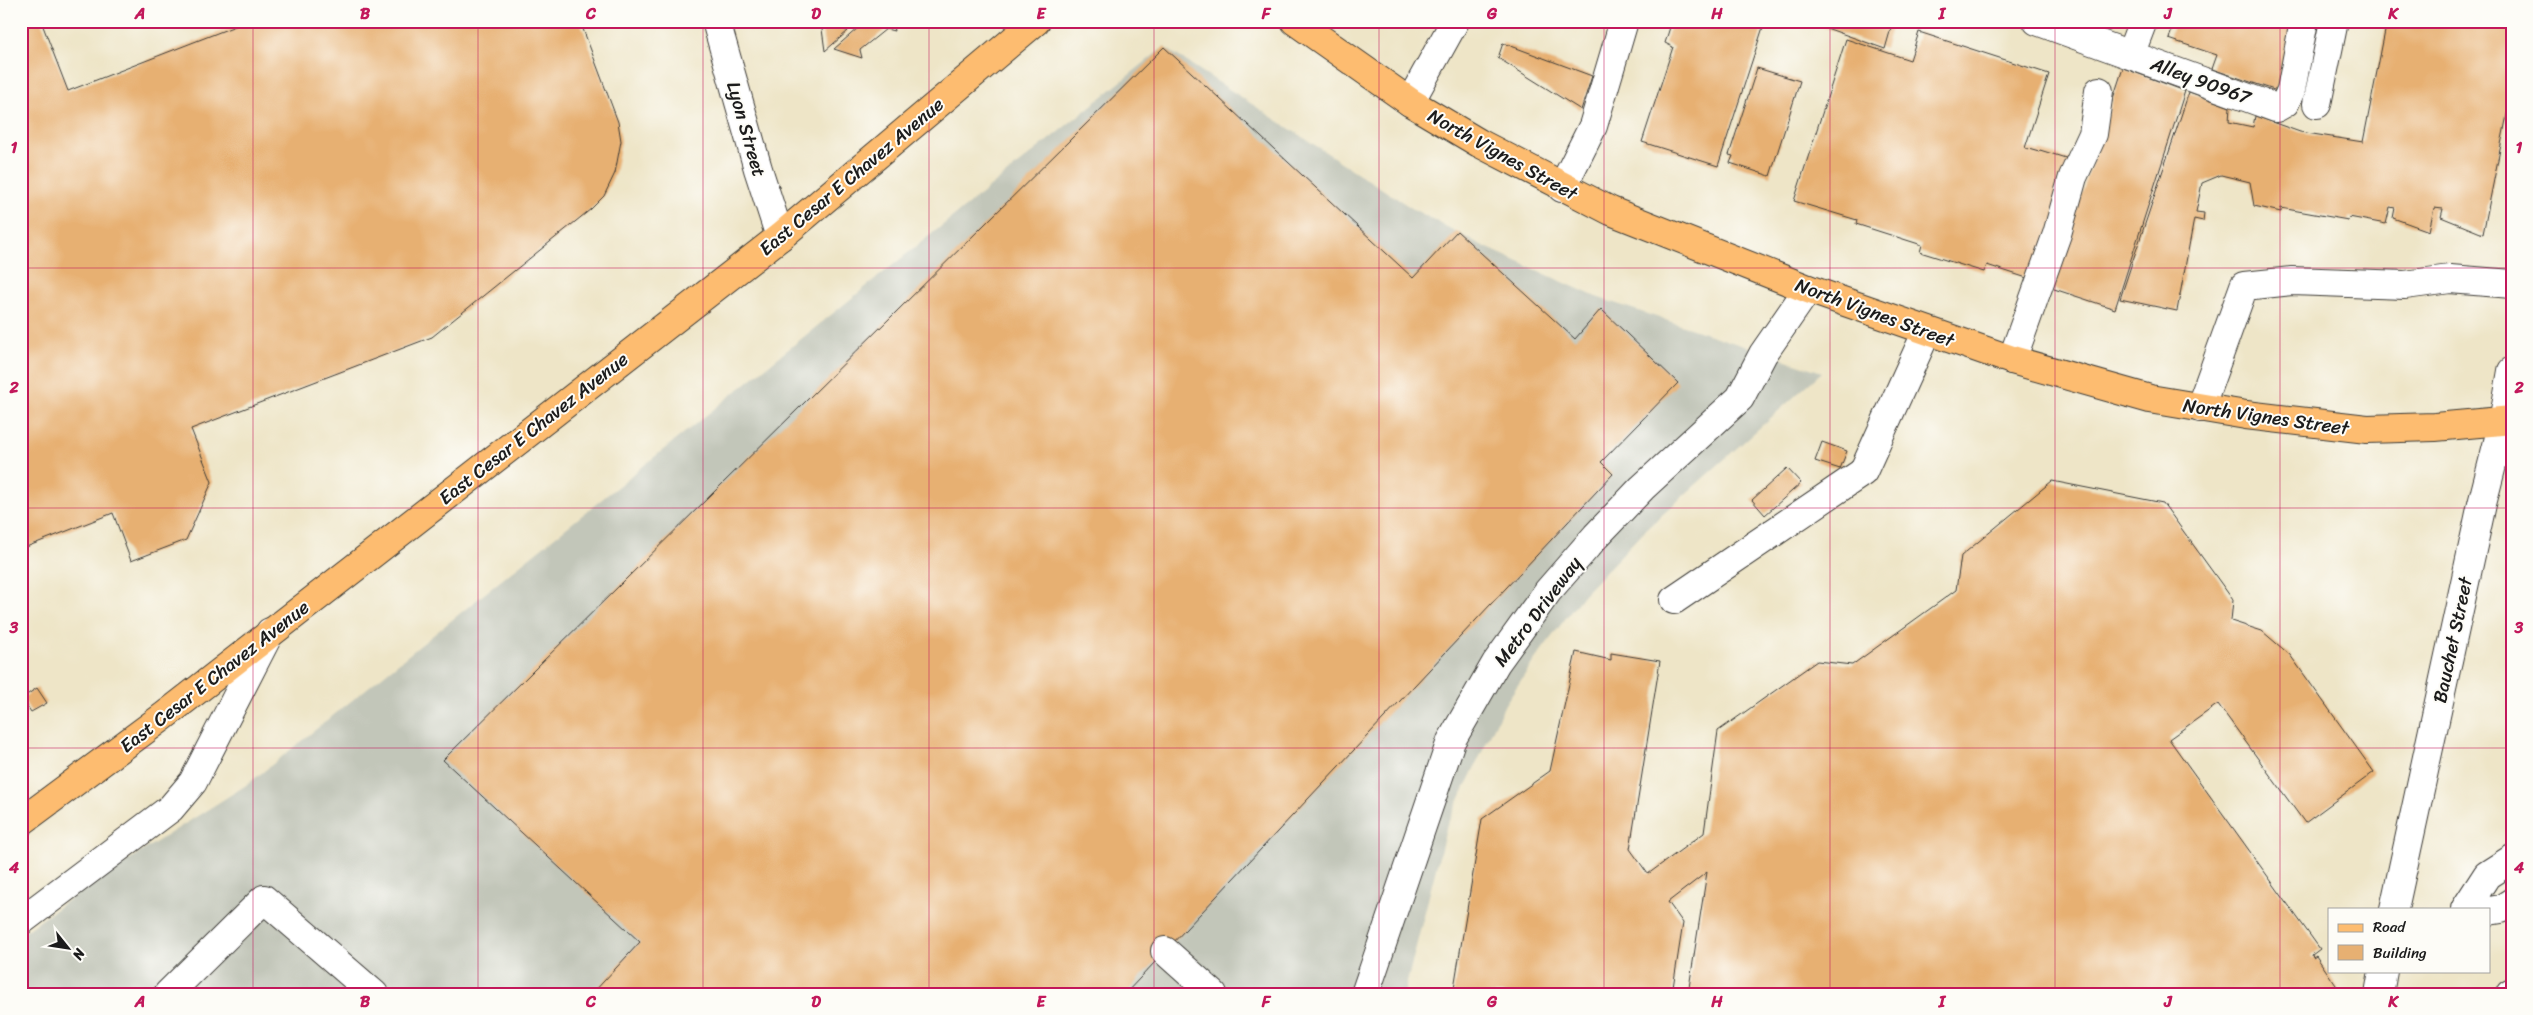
<svg xmlns="http://www.w3.org/2000/svg" width="2533" height="1015" viewBox="0 0 2533 1015" font-family="Sriracha,sans-serif">
<rect width="100%" height="100%" fill="#fdfcf7"/>
<filter id="ink" filterUnits="userSpaceOnUse"><feTurbulence type="fractalNoise" baseFrequency=".02" numOctaves="2"/><feDisplacementMap in="SourceGraphic" scale="10" xChannelSelector="R" yChannelSelector="G"/><feConvolveMatrix kernelMatrix="1 2 1 2 8 2 1 2 1" color-interpolation-filters="sRGB"/></filter>
<filter id="wash" filterUnits="userSpaceOnUse"><feTurbulence type="fractalNoise" baseFrequency=".0096" numOctaves="4" result="noise"/><feDisplacementMap in="SourceGraphic" scale="20" xChannelSelector="R" yChannelSelector="G"/><feGaussianBlur stdDeviation="1.12" result="paint"/><feColorMatrix in="noise" values="0 0 0 0 0 0 0 0 0 0 0 0 0 0 0 0 0 1.4 0 .05"/><feComposite in="paint" operator="in"/></filter>
<g filter="url(#wash)">
<rect width="100%" height="100%" fill="#eee5c7"/>
<!-- industrial -->
<path fill="#c2c6b9" d="M1164 47 1413 209 1481 245 1596 297 1822 372 1644 531 1583 595 1536 658 1505 704 1447 825 1404 994H21V935L87 886 248 784Z"/>
<g id="blocks">
<!-- building -->
<path fill="#e7b072" d="M21 21H41L68 91 248 21H580L618 122 621 141 615 173 604 196 591 209 432 337 191 429 212 482 186 540 131 561 113 513 21 549Z
M839 21H892L894 31 886 29 860 50 862 58 834 49 858 28Z
M1672 21H1765L1718 166 1642 142 1673 47 1665 43Z
M1807 21H1893L1885 49Z
M2076 21H2105L2101 31Z
M2174 21H2295L2280 92 2212 69 2217 55 2169 39Z
M2387 21H2512V90L2483 234 2441 217 2443 209 2434 208 2429 231 2393 218 2395 208 2390 207 2386 224 2349 217 2348 220 2281 208V212L2254 206 2250 182 2221 175 2202 183 2196 212 2204 213 2203 221 2194 219 2177 311 2120 299 2189 92 2230 107 2229 122 2253 127 2255 116 2300 132 2363 142Z
M821 22 848 31 825 51Z
M1919 32 2049 74 2025 148 2039 152 2040 150 2072 160 2036 281 1987 265 1984 272 1920 252 1922 245 1856 224 1857 220 1794 201 1846 39 1910 60Z
M1503 43 1592 76 1581 110 1498 58Z
M1164 47 1413 278 1457 231 1575 339 1601 309 1678 383 1601 462 1613 474 1125 994H592L640 942 443 760Z
M1757 68 1800 81 1770 176 1730 163 1733 156 1729 155Z
M2123 68 2185 91 2115 309 2051 288Z
M1822 442 1847 451 1840 469 1815 461Z
M1787 468 1801 483 1765 515 1752 500Z
M2052 481 2163 503 2233 600 2231 621 2262 631 2290 655 2374 772 2305 823 2218 704 2169 739 2320 949 2312 955 2313 958 2316 956 2338 988 2330 994H1688L1707 872 1668 902 1683 923 1672 994H1453L1482 819 1550 771 1576 652 1611 660V653L1660 661 1630 849 1648 874 1704 833 1718 731 1817 661 1852 665 1956 590 1961 556Z
M37 688 47 703 31 712 22 698Z"/>
</g>
</g>
<g filter="url(#ink)">
<use href="#blocks" fill-opacity="0" stroke="#3c3a36" stroke-width="1"/>
<g fill="none" stroke-linecap="round" stroke-linejoin="round">
<defs>
<path id="minor" d="M716 21 758 169 780 237
M2037 21 2276 108 2285 103 2291 90 2304 21
M2130 55 2143 21
M1410 102 1455 21
M2317 104 2334 21
M1562 188 1593 126 1624 21
M2012 360 2057 234 2073 177 2093 134 2099 91
M2200 408 2244 286 2292 281 2405 285 2450 279 2512 284
M1674 600 1863 472 1927 331
M2394 909 2482 504 2503 422 2512 371
M2465 909 2487 875 2512 859
M2489 911 2501 909 2512 902
M21 921 171 808 193 782 270 632
M1165 951 1213 994
M168 994 264 899 374 994
M1365 994 1451 741 1496 663 1548 591 1596 536 1642 488 1740 398 1763 354 1808 289
M2379 994 2383 971
M2510 994 2512 993"/>
<path id="major" d="M1295 21 1410 102 1479 143 1611 211 1808 289 2012 360 2150 399 2246 415 2367 429 2435 427 2512 420
M21 822 164 716 780 237 1036 21"/>
</defs>
<!-- minor casing -->
<use href="#minor" stroke="#3c3a36" stroke-width="30"/>
<!-- major casing -->
<use href="#major" stroke="#3c3a36" stroke-width="30"/>
<!-- minor -->
<use href="#minor" stroke="#fff" stroke-width="28"/>
<!-- major -->
<use href="#major" stroke="#fdbc6f" stroke-width="28"/>
</g>
</g>
<!-- grid -->
<path fill="none" stroke="#c2185b" stroke-width="1" stroke-opacity="0.55" d="M253 21V994M478 21V994M703 21V994M929 21V994M1154 21V994M1379 21V994M1604 21V994M1830 21V994M2055 21V994M2280 21V994M21 268H2512M21 508H2512M21 748H2512"/>
<g text-anchor="middle" stroke-width="4" stroke-linejoin="round" paint-order="stroke">
<!-- street labels -->
<g font-size="19" fill="#1c1c1c" stroke="#fdfcf7">
<text transform="translate(2201 80) rotate(20)" y="7">Alley 90967</text>
<text transform="translate(747 129) rotate(74)" y="7">Lyon Street</text>
<text transform="translate(1503 154) rotate(29)" y="7">North Vignes Street</text>
<text transform="translate(851 176) rotate(-40)" y="7">East Cesar E Chavez Avenue</text>
<text transform="translate(1875 312) rotate(20)" y="7">North Vignes Street</text>
<text transform="translate(2266 416) rotate(8)" y="7">North Vignes Street</text>
<text transform="translate(533 428) rotate(-38)" y="7">East Cesar E Chavez Avenue</text>
<text transform="translate(1537 611) rotate(-53)" y="7">Metro Driveway</text>
<text transform="translate(2452 640) rotate(-78)" y="7">Bauchet Street</text>
<text transform="translate(214 676) rotate(-38)" y="7">East Cesar E Chavez Avenue</text>
</g>
</g>
<!-- margin -->
<rect width="2533" height="1015" fill="none" stroke="#fdfcf7" stroke-width="55"/>
<!-- legend -->
<rect x="2328" y="908" width="162" height="65" fill="#fdfcf7" stroke="#a3a29f"/>
<rect x="2338" y="924" width="25" height="8" fill="#fdbc6f" stroke="#a3a29f"/>
<text x="2373" y="932" font-size="15" fill="#1c1c1c">Road</text>
<rect x="2338" y="945" width="25" height="15" fill="#e7b072" stroke="#a3a29f"/>
<text x="2373" y="958" font-size="15" fill="#1c1c1c">Building</text>
<!-- north arrow -->
<g transform="translate(68 948) rotate(120)" stroke="#fdfcf7" stroke-width="4" paint-order="stroke">
<path d="M0-4L9 19L0 12L-9 19Z" fill="#1c1c1c"/>
<text y="-8" font-size="14" font-weight="bold" text-anchor="middle" fill="#1c1c1c">N</text>
</g>
<rect x="28" y="28" width="2478" height="960" fill="none" stroke="#c2185b" stroke-width="2"/>
<g font-size="16" text-anchor="middle" font-weight="bold" fill="#c2185b">
<text x="140" y="19">A</text>
<text x="365" y="19">B</text>
<text x="591" y="19">C</text>
<text x="816" y="19">D</text>
<text x="1041" y="19">E</text>
<text x="1266" y="19">F</text>
<text x="1492" y="19">G</text>
<text x="1717" y="19">H</text>
<text x="1942" y="19">I</text>
<text x="2168" y="19">J</text>
<text x="2393" y="19">K</text>
<text x="14" y="153">1</text>
<text x="2519" y="153">1</text>
<text x="14" y="393">2</text>
<text x="2519" y="393">2</text>
<text x="14" y="633">3</text>
<text x="2519" y="633">3</text>
<text x="14" y="873">4</text>
<text x="2519" y="873">4</text>
<text x="140" y="1007">A</text>
<text x="365" y="1007">B</text>
<text x="591" y="1007">C</text>
<text x="816" y="1007">D</text>
<text x="1041" y="1007">E</text>
<text x="1266" y="1007">F</text>
<text x="1492" y="1007">G</text>
<text x="1717" y="1007">H</text>
<text x="1942" y="1007">I</text>
<text x="2168" y="1007">J</text>
<text x="2393" y="1007">K</text>
</g>
</svg>
